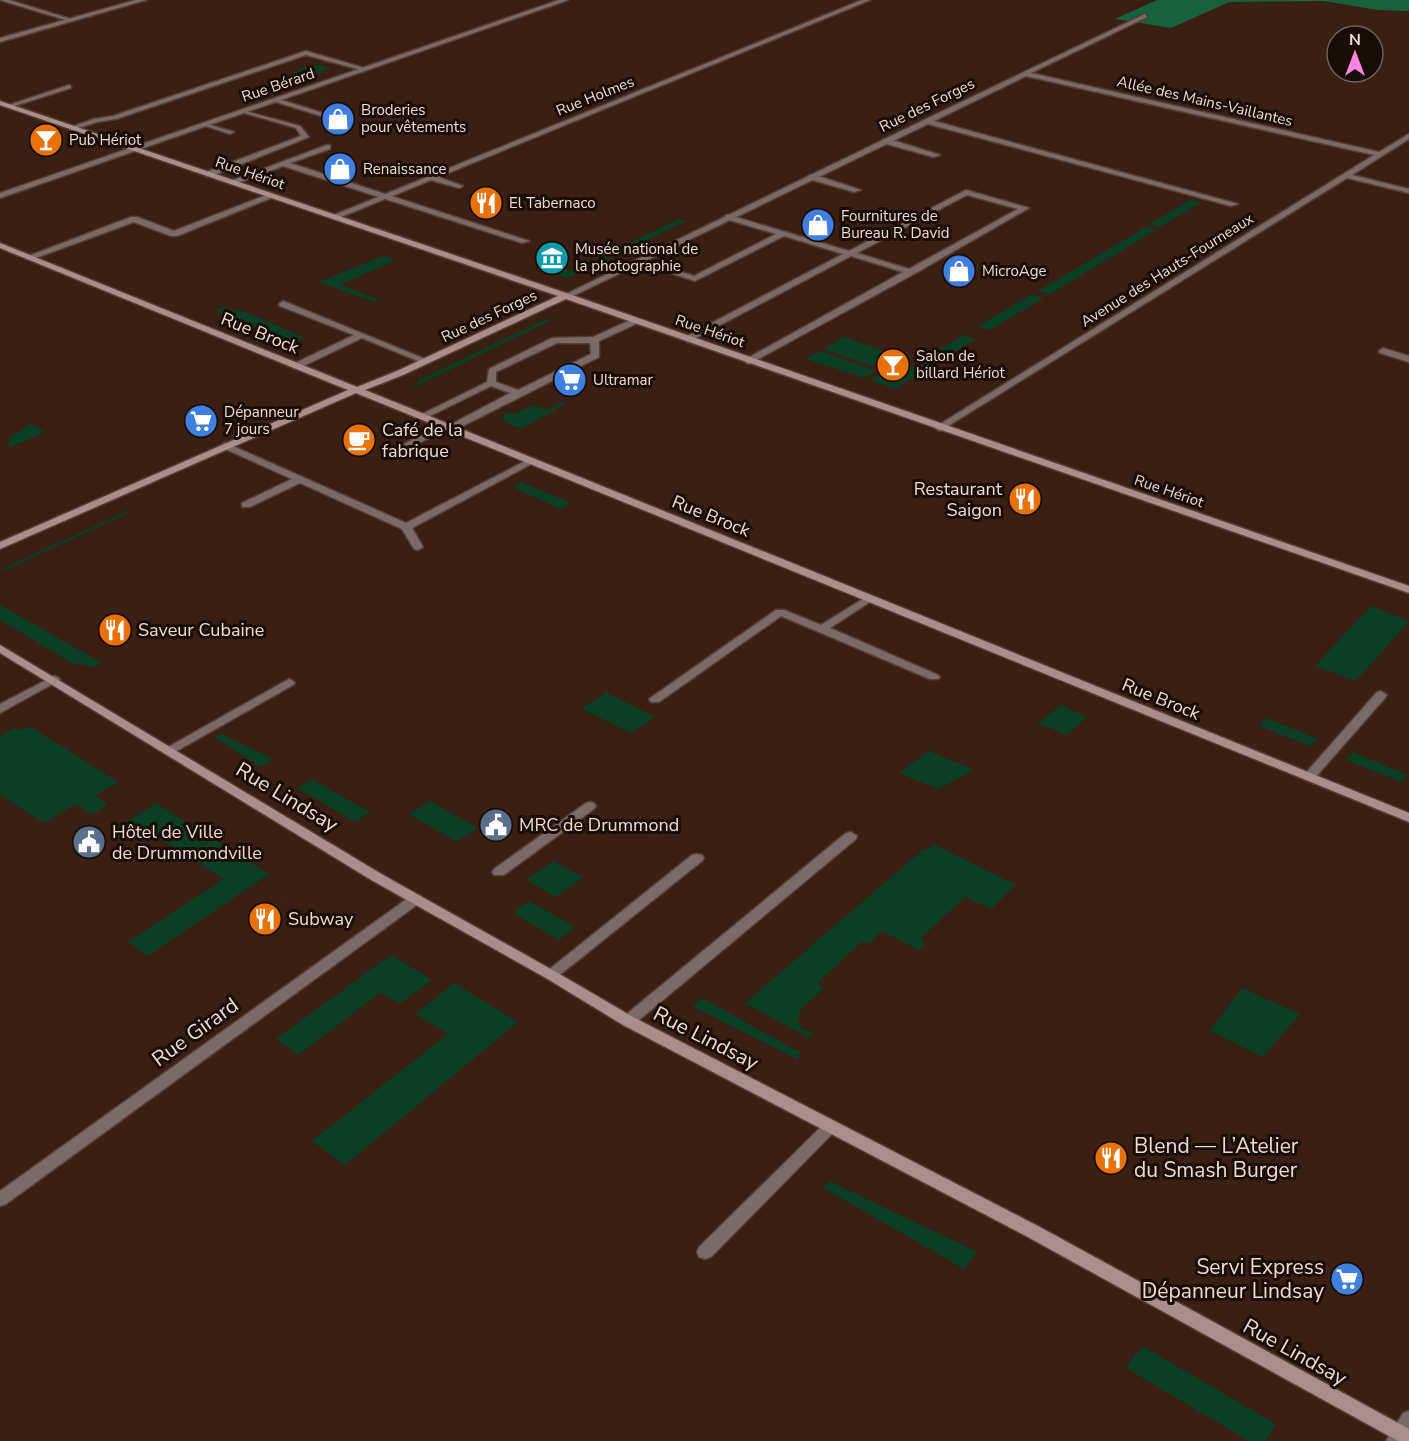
<svg xmlns="http://www.w3.org/2000/svg" width="1409" height="1441" viewBox="0 0 1409 1441" font-family="'Nunito Sans',sans-serif">
<rect width="100%" height="100%" fill="#3a2014"/>
<!-- green -->
<path fill="#0a3e25" d="M314 65 332 68 264 91 266 88 304 67Z
M1191 200 1201 202 1160 227 1149 224Z
M679 219 686 221 568 278 540 268 549 264 571 271Z
M1146 227 1156 230 1050 294 1038 291Z
M383 256 395 260 340 285 380 300 375 302 318 282Z
M1032 294 1044 298 990 330 977 327Z
M223 308 246 312 305 338 295 342 214 310Z
M556 318 414 387 419 380 544 320Z
M963 335 976 339 930 367 917 363Z
M844 337 892 354 872 366 823 349Z
M820 351 876 371 863 378 806 359Z
M913 365 925 370 895 389 870 380 888 370 898 374Z
M562 402 566 404 521 429 505 422 503 417 506 412 514 414 534 405 548 410Z
M31 424 45 432 8 448 10 437Z
M521 482 571 503 561 509 512 487Z
M127 511 130 512 6 570 2 569Z
M0 605 102 663 93 667 72 663 0 620Z
M1371 606 1409 621 1356 681 1315 666Z
M606 693H607L655 717 631 733 582 709Z
M1061 705 1087 717 1067 735 1038 723Z
M1266 718 1318 739 1310 746 1259 726Z
M29 726 118 782 95 795 108 805 92 814 75 804 45 823 0 795V736L15 728 20 731Z
M221 734 273 759 261 767 214 737Z
M929 751 974 770 938 789 899 773Z
M1352 752 1408 775 1402 782 1346 760Z
M311 779 370 812 355 822 297 788Z
M430 801 478 828 457 842 409 814Z
M156 803 269 874 148 956 128 942 224 879 143 828 128 837 115 829Z
M933 844 1016 885 991 909 965 897 921 938 925 944 919 950 882 931 868 944 862 942 817 983 824 988 800 1010 798 1023 802 1029 815 1033 810 1038 745 1003 923 850 928 849Z
M553 861 583 877 556 897 526 880Z
M529 901 575 927 559 940 513 913Z
M391 955 432 980 400 1004 380 993 298 1055 276 1039Z
M454 983 518 1022 345 1165 312 1141 448 1034 416 1014Z
M1242 988 1300 1014 1263 1057 1210 1031Z
M702 998 801 1053 797 1059 692 1006Z
M829 1181 977 1252 964 1269 824 1188Z
M1142 1346 1276 1424 1266 1441H1249L1126 1368Z"/>
<!-- forest -->
<path fill="#17623d" d="M1157 0H1409V11L1378 10 1324 1 1229 2 1171 28 1115 19Z"/>
<g fill="none" stroke-linecap="round" stroke-linejoin="round">
<defs>
<path id="lane" d="M0 0H9L74 20 69 21Z
M306 51 368 69 365 71 306 55 116 119 97 122 72 130 68 128 94 119 113 116Z
M69 85 71 86V88L11 107 6 106Z
M275 98 326 114 327 115 324 117 273 101V99Z
M241 110 300 126 309 137 212 176H206V172L301 136 296 128 241 112Z
M203 123 234 132 230 134 203 125Z
M883 139H889L940 155 933 157 883 143Z
M327 145H330V149L290 163 529 241 522 243 283 166 235 184 228 182Z
M427 175H433L463 186 459 188 427 179Z
M809 175H815L861 190 854 192 809 179Z
M966 190 1029 208 914 274 749 364 746 363V359L903 272 851 256 688 342 684 339 685 337 843 254 784 236 695 281 635 261 642 259 694 276 776 234 726 219V215H729L849 251ZM967 195 1018 209 909 269 857 253Z
M269 194 276 196 177 236H171L134 222 33 259 26 257 131 217H137L174 231Z
M283 301 430 361 429 363H423L362 338 299 368H293V364L354 335 280 306 279 304Z
M635 318 638 319V323L599 341V357L455 430 448 429 408 448H402L400 446 443 424 450 425 510 393 491 386 426 418H420L418 416 487 382 489 369 552 338 593 337ZM557 343H590L591 354 518 390 496 382V372Z
M1383 348 1409 356V362L1380 353 1379 351Z
M226 443 406 523 529 459 532 458 537 461 412 528 423 547 418 550 414 549 402 529 300 483 250 507H242V503L292 479 223 448V444Z
M869 595 873 596 874 598 873 600 830 628 938 675 940 677 938 679H930L781 616 659 702H651L649 699 776 610H784L821 625Z
M54 676 58 677 60 679 58 681 0 713V704Z
M289 679 293 681 295 683 293 685 173 753 169 754 163 750Z
M1381 691 1387 695 1385 698 1313 780H1305L1303 777 1305 774 1377 692Z
M590 802 594 803 596 806 594 809 504 875H494L492 872 494 869 586 803Z
M851 832 857 836 856 839 633 1025 628 1026 623 1025 621 1021 623 1017 846 833Z
M697 854 702 855 704 858 702 861 556 978H546L544 975 546 972 692 855Z
M831 1120 836 1122 839 1126 836 1130 711 1257 705 1259 699 1257 697 1252 699 1247 826 1122Z"/>
<path id="street" d="M136 0H146L0 42V38Z
M559 0H568L0 198V193Z
M862 0H870L336 219 329 217Z
M1145 14 1147 17 1031 73 1379 152 1409 134V139L1352 175 1409 189V193L1347 178 940 431 935 428 937 426 1374 155 1026 76 934 121 1238 204 1231 206 928 124 569 298 562 296 924 120Z
M416 895 421 896 423 899 421 902 6 1204 0 1206V1191L411 896Z
M1409 1411V1435L1405 1441H1386L1403 1413Z"/>
<path id="secondary" d="M0 101 569 294 1409 586V593L566 299 403 375 365 390 1409 813V822L356 393 0 549V542L348 390 0 248V243L357 387 397 371 558 296 0 105Z
M0 645 383 875 556 972 633 1017 1038 1226 1409 1429V1441H1398L1026 1236 623 1025 546 978 373 881 0 653Z"/>
</defs>
<!-- lane casing -->
<use href="#lane" stroke="#573e32" stroke-width="3"/>
<!-- street casing -->
<use href="#street" stroke="#573e32" stroke-width="3"/>
<!-- secondary casing -->
<use href="#secondary" stroke="#573e32" stroke-width="3"/>
<!-- lane -->
<use href="#lane" fill="#7a6a69" fill-rule="evenodd"/>
<!-- street -->
<use href="#street" fill="#7a6a69" fill-rule="evenodd"/>
<!-- secondary -->
<use href="#secondary" fill="#a88f8e" fill-rule="evenodd"/>
</g>
<!-- icons -->
<defs>
<symbol id="shop-disc" viewBox="-11 -11 22 22"><circle r="9.5" fill="#3f7fe0" stroke="#190d08"/><path d="M-5-2.5h2.3a2.7 3.5 0 0 1 5.4 0H5L5.5 6h-11ZM-1.5-2.5h3a1.5 2.3 0 0 0-3 0Z" fill="#fff"/></symbol>
<symbol id="bar-disc" viewBox="-11 -11 22 22"><circle r="9.5" fill="#e8710a" stroke="#190d08"/><path d="M-6-5H6L.8 .8V4.5H3.5V6h-7V4.5H-.8V.8Z" fill="#fff"/></symbol>
<symbol id="restaurant-disc" viewBox="-11 -11 22 22"><circle r="9.5" fill="#e8710a" stroke="#190d08"/><path d="M-5-6h1v4h1v-4h1v4h1v-4h1v5L-1.5 .5V6h-2V.5L-5-1ZM5-6V6H3V1.5H1.5Q1.5-4 5-6Z" fill="#fff"/></symbol>
<symbol id="museum-disc" viewBox="-11 -11 22 22"><circle r="9.5" fill="#0f9aa8" stroke="#190d08"/><path d="M0-6L6-3V-2H-6V-3ZM-5-1h2V3h-2ZM-1-1h2V3h-2ZM3-1h2V3H3ZM-6 4H6V6H-6Z" fill="#fff"/></symbol>
<symbol id="supermarket-disc" viewBox="-11 -11 22 22"><circle r="9.5" fill="#3f7fe0" stroke="#190d08"/><path d="M-6-5.5h2.5l.6 2H6L4.5 2H-2.5L-4.4-4H-6ZM-1.5 3.2a1.3 1.3 0 1 0 .1 0ZM3 3.2a1.3 1.3 0 1 0 .1 0Z" fill="#fff"/></symbol>
<symbol id="cafe-disc" viewBox="-11 -11 22 22"><circle r="9.5" fill="#e8710a" stroke="#190d08"/><path d="M-5.5-4.5H6V0H3Q3 3.5 0 3.5H-2.5Q-5.5 3.5-5.5 0ZM3-3.2v2h1.7v-2ZM-6 4.5H4V6H-6Z" fill="#fff"/></symbol>
<symbol id="civic-disc" viewBox="-11 -11 22 22"><circle r="9.5" fill="#5c6f8a" stroke="#190d08"/><path d="M-.6-6.5H3V-4.5H.6V-3L4-1V1h2V6H-6V1h2V-1L-.6-3ZM-1.2 2.5V6h2.4V2.5Z" fill="#fff"/></symbol>
</defs>
<g fill-rule="evenodd">
<use href="#shop-disc" x="319" y="100" width="38" height="38"/>
<use href="#bar-disc" x="27" y="121" width="38" height="38"/>
<use href="#shop-disc" x="321" y="150" width="38" height="38"/>
<use href="#restaurant-disc" x="467" y="184" width="38" height="38"/>
<use href="#shop-disc" x="799" y="206" width="38" height="38"/>
<use href="#museum-disc" x="533" y="239" width="38" height="38"/>
<use href="#shop-disc" x="940" y="252" width="38" height="38"/>
<use href="#bar-disc" x="874" y="346" width="38" height="38"/>
<use href="#supermarket-disc" x="551" y="361" width="38" height="38"/>
<use href="#supermarket-disc" x="182" y="402" width="38" height="38"/>
<use href="#cafe-disc" x="340" y="421" width="38" height="38"/>
<use href="#restaurant-disc" x="1006" y="480" width="38" height="38"/>
<use href="#restaurant-disc" x="96" y="611" width="38" height="38"/>
<use href="#civic-disc" x="477" y="806" width="38" height="38"/>
<use href="#civic-disc" x="70" y="823" width="38" height="38"/>
<use href="#restaurant-disc" x="246" y="900" width="38" height="38"/>
<use href="#restaurant-disc" x="1092" y="1139" width="38" height="38"/>
<use href="#supermarket-disc" x="1328" y="1260" width="38" height="38"/>
</g>
<g text-anchor="middle" stroke-width="6" stroke-linejoin="round" paint-order="stroke">
<!-- far-street labels -->
<g font-size="15" fill="#eddbd2" stroke="#190d08">
<text transform="translate(278 85) rotate(-19)" y="5">Rue Bérard</text>
<text transform="translate(595 96) rotate(-22)" y="5">Rue Holmes</text>
<text transform="translate(1205 101) rotate(13)" y="5">Allée des Mains-Vaillantes</text>
<text transform="translate(927 105) rotate(-26)" y="5">Rue des Forges</text>
<text transform="translate(250 173) rotate(19)" y="5">Rue Hériot</text>
<text transform="translate(1167 270) rotate(-32)" y="5">Avenue des Hauts-Fourneaux</text>
<text transform="translate(489 316) rotate(-25)" y="5">Rue des Forges</text>
<text transform="translate(710 331) rotate(19)" y="5">Rue Hériot</text>
<text transform="translate(1169 491) rotate(19)" y="5">Rue Hériot</text>
</g>
<!-- far-poi labels -->
<g font-size="15" fill="#eddbd2" stroke="#190d08" text-anchor="start">
<text x="361" y="115">Broderies<tspan x="361" dy="17">pour vêtements</tspan></text>
<text x="69" y="145">Pub Hériot</text>
<text x="363" y="174">Renaissance</text>
<text x="509" y="208">El Tabernaco</text>
<text x="841" y="221">Fournitures de<tspan x="841" dy="17">Bureau R. David</tspan></text>
<text x="575" y="254">Musée national de<tspan x="575" dy="17">la photographie</tspan></text>
<text x="982" y="276">MicroAge</text>
<text x="916" y="361">Salon de<tspan x="916" dy="17">billard Hériot</tspan></text>
<text x="593" y="385">Ultramar</text>
<text x="224" y="417">Dépanneur<tspan x="224" dy="17">7 jours</tspan></text>
</g>
<!-- street labels -->
<g font-size="18" fill="#eddbd2" stroke="#190d08">
<text transform="translate(260 333) rotate(22)" y="6">Rue Brock</text>
<text transform="translate(711 516) rotate(22)" y="6">Rue Brock</text>
<text transform="translate(1161 699) rotate(22)" y="6">Rue Brock</text>
</g>
<!-- poi labels -->
<g font-size="18" fill="#eddbd2" stroke="#190d08" text-anchor="start">
<text x="382" y="436">Café de la<tspan x="382" dy="21">fabrique</tspan></text>
<text x="1002" y="495" text-anchor="end">Restaurant<tspan x="1002" dy="21">Saigon</tspan></text>
<text x="138" y="636">Saveur Cubaine</text>
<text x="519" y="831">MRC de Drummond</text>
<text x="112" y="838">Hôtel de Ville<tspan x="112" dy="21">de Drummondville</tspan></text>
<text x="288" y="925">Subway</text>
</g>
<!-- near-street labels -->
<g font-size="21" fill="#eddbd2" stroke="#190d08">
<text transform="translate(287 797) rotate(31)" y="7">Rue Lindsay</text>
<text transform="translate(195 1032) rotate(-36)" y="7">Rue Girard</text>
<text transform="translate(706 1038) rotate(27)" y="7">Rue Lindsay</text>
<text transform="translate(1295 1352) rotate(29)" y="7">Rue Lindsay</text>
</g>
<!-- near-poi labels -->
<g font-size="21" fill="#eddbd2" stroke="#190d08" text-anchor="start">
<text x="1134" y="1153">Blend — L’Atelier<tspan x="1134" dy="24">du Smash Burger</tspan></text>
<text x="1324" y="1274" text-anchor="end">Servi Express<tspan x="1324" dy="24">Dépanneur Lindsay</tspan></text>
</g>
</g>
<!-- north arrow -->
<g transform="translate(1355 54)"><circle r="28" fill="#190d08" stroke="#6e5f59" stroke-width="1.5"/>
<path d="M0-4.5L10 22L0 15L-10 22Z" fill="#fd86e2"/>
<text y="-9" font-size="16" font-weight="bold" text-anchor="middle" fill="#eddbd2">N</text>
</g>
</svg>
